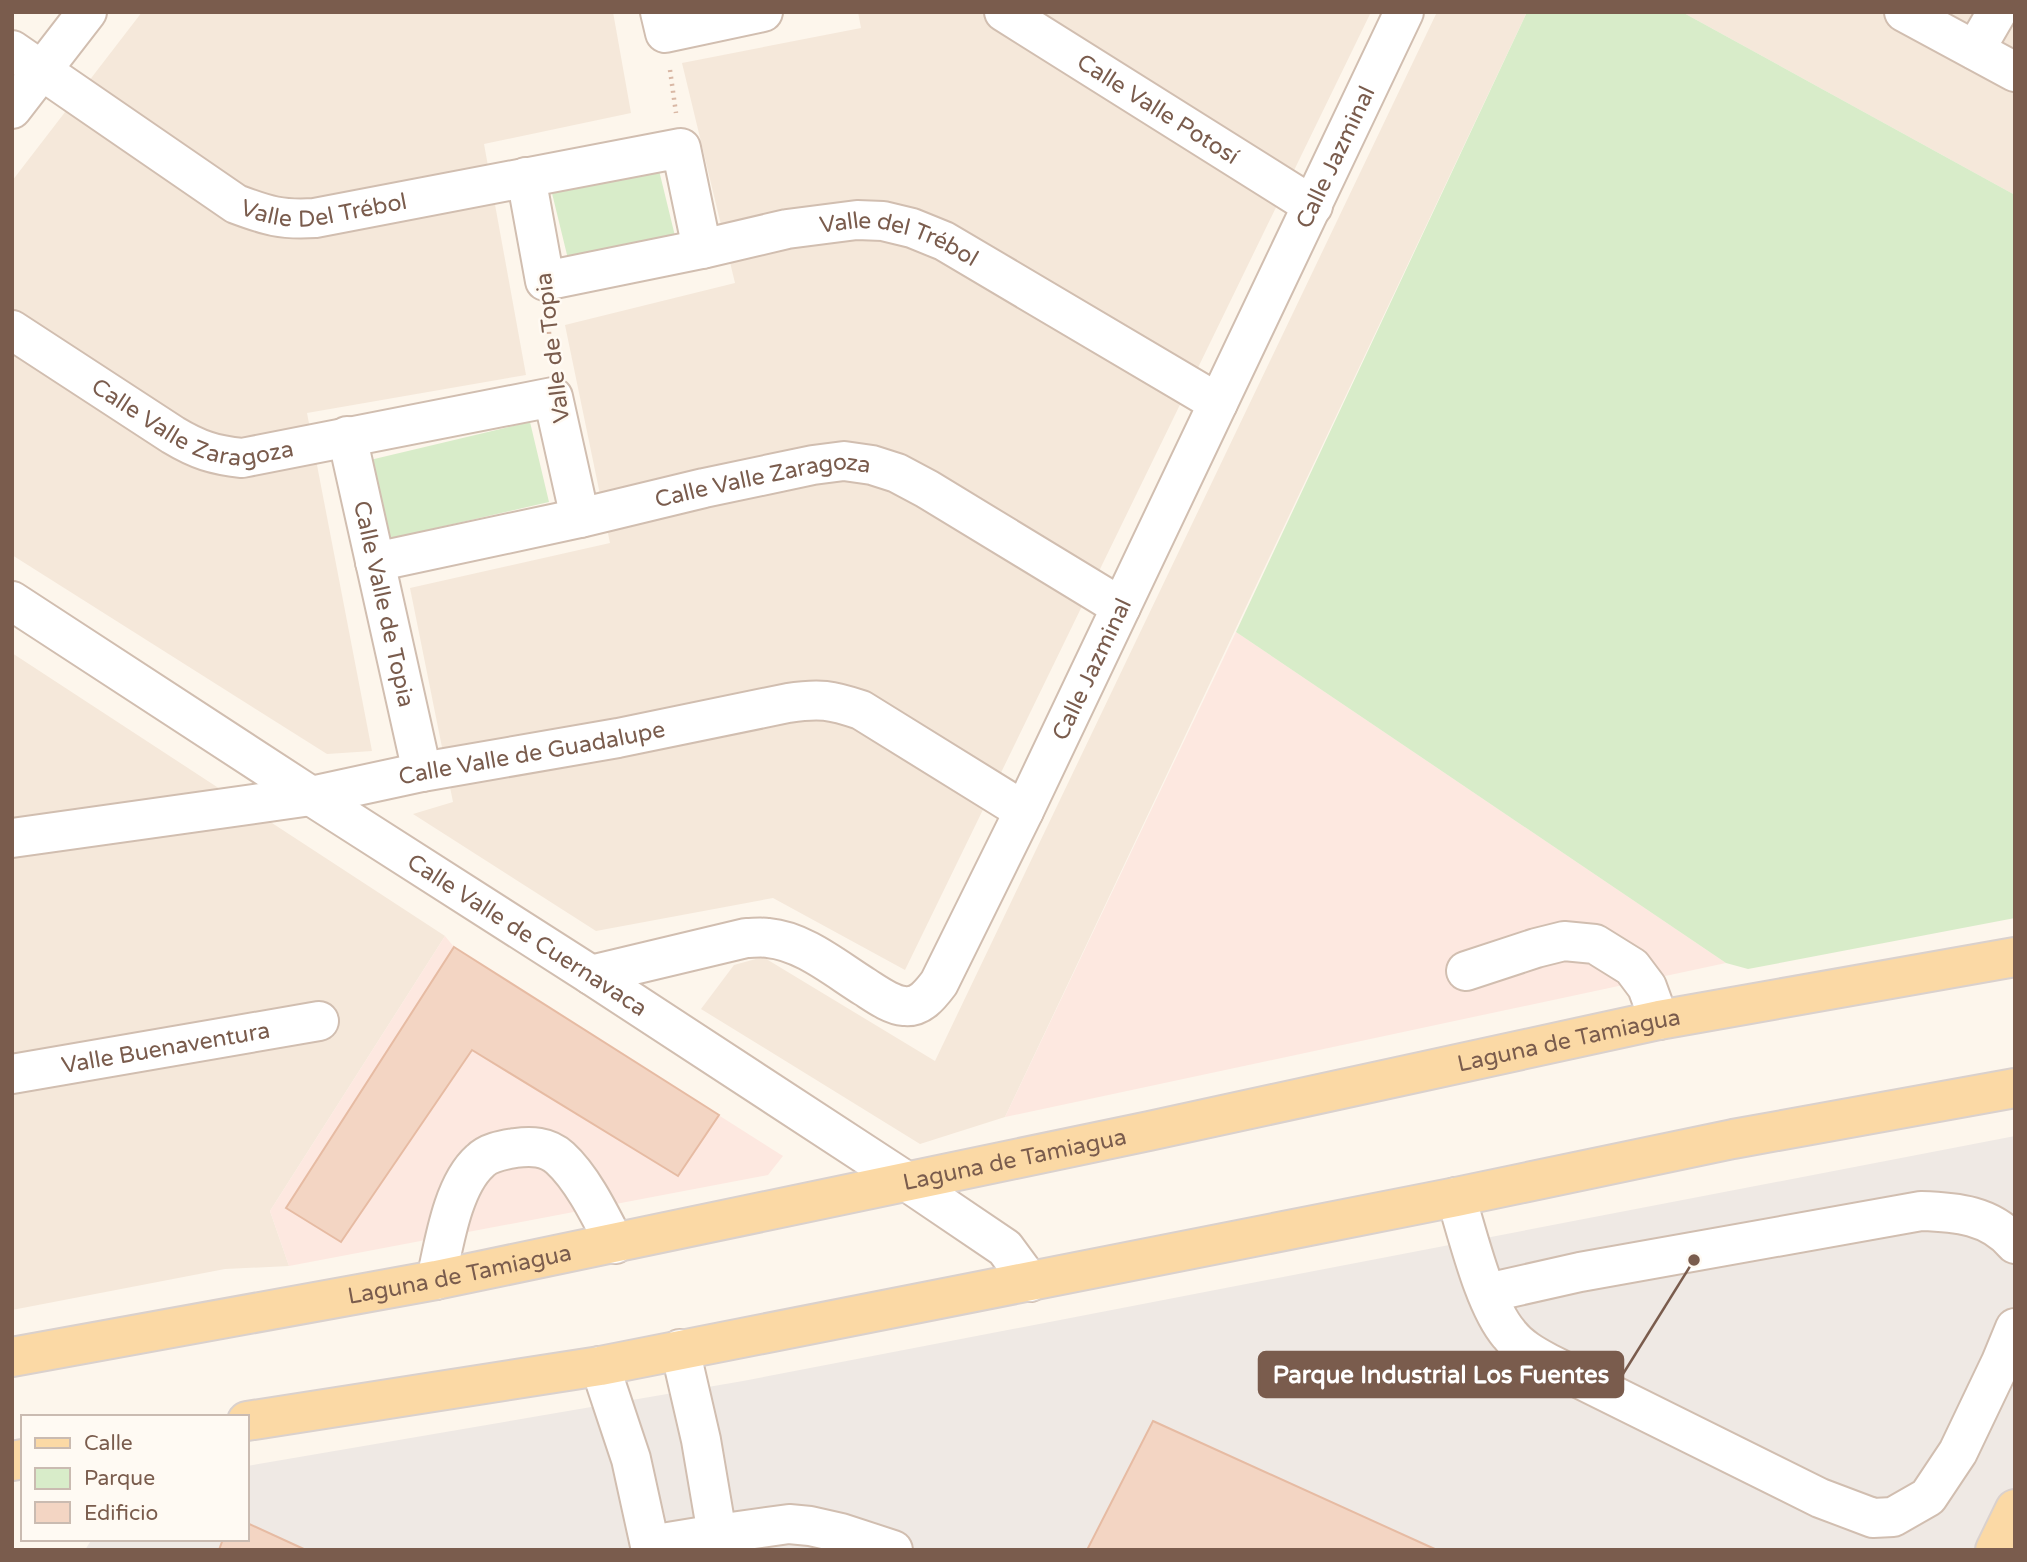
<svg xmlns="http://www.w3.org/2000/svg" width="2027" height="1562" viewBox="0 0 2027 1562" font-family="'Varela Round',sans-serif">
<rect width="100%" height="100%" fill="#fdf6ec"/>
<!-- residential -->
<path fill="#f5e8da" d="M142 12H613L631 113 484 144 526 375 307 413 372 751 327 754 12 555V181Z
M858 12H1371L905 970 773 898 596 931 413 814 453 802 410 588 610 543 565 325 735 283 682 63 861 28Z
M1437 12H1527L1005 1117 920 1144 701 1009 734 965 763 957 935 1061Z
M1682 12H2015V195Z
M12 653 445 936 270 1211 289 1266 225 1269 12 1310Z"/>
<!-- commercial -->
<path fill="#fde8e0" d="M1236 632 1726 963 1005 1117Z
M445 936 454 947 783 1156 768 1175 289 1266 270 1211Z"/>
<!-- industrial -->
<path fill="#efe9e4" d="M2015 1136V1550H85L92 1539H247V1466L743 1381Z"/>
<!-- green -->
<path fill="#d8ecc9" d="M1527 12H1682L2015 195V918L1748 969 1726 963 1236 632Z
M656 158 675 236 569 263 550 185Z
M530 422 549 502 388 539 370 460Z"/>
<!-- building -->
<path fill="#f3d5c3" stroke="#e6bba3" stroke-width="2" d="M454 947 719 1115 678 1176 472 1050 341 1242 286 1208Z
M1153 1421 1437 1550H1087Z
M247 1523 306 1550H219L223 1539H247Z"/>
<g fill="none" stroke-linecap="round" stroke-linejoin="round">
<defs>
<g id="minor">
<path d="M660 12 665 33 763 12"/>
<path id="s1" d="M1004 12 1313 206"/>
<path d="M1904 12 2015 72"/>
<path id="s2" d="M12 50 236 204C268 216 281 220 315 218L681 148 702 249"/>
<path d="M1975 50 1997 12"/>
<path d="M12 109 87 12"/>
<path id="s3" d="M526 177 545 281 702 249 787 229 857 220 883 221 912 228 944 241 1218 403"/>
<path id="s4" d="M12 330 173 435C198 450 214 455 242 458L553 397 580 518"/>
<path id="s5" d="M347 436 422 772"/>
<path id="s6" d="M375 562 580 518 704 488 813 465 844 461 872 465 897 473 927 489 1121 607"/>
<path id="s7" d="M12 601 311 796 591 975 906 1181 1005 1248 1030 1282"/>
<path id="s8" d="M12 838 311 796 422 772 618 738 788 703C820 698 831 700 861 710L1024 811"/>
<path d="M1466 971 1536 948 1564 941 1595 944 1632 967 1647 987 1659 1020"/>
<path id="s9" d="M591 975 746 938C753 938 761 937 768 938 803 941 836 969 865 987 876 994 891 1005 904 1006 920 1008 930 995 939 983L1024 811 1404 12"/>
<path id="s10" d="M12 1074 319 1021"/>
<path d="M1456 1197C1468 1235 1484 1305 1509 1334 1519 1347 1533 1355 1548 1363L1820 1498 1873 1518 1893 1517 1928 1497 1958 1452 2001 1362 2015 1328"/>
<path d="M436 1280C444 1245 452 1186 480 1161 489 1152 503 1150 515 1148 531 1146 547 1146 560 1158 583 1179 601 1217 615 1244"/>
<path d="M1487 1293 1580 1272 1921 1211C1956 1212 1991 1215 2015 1244"/>
<path d="M680 1349 701 1440 717 1534 718 1550"/>
<path d="M600 1366 631 1459 651 1550"/>
<path d="M650 1545 717 1534 789 1524 810 1526 841 1533 893 1550"/>
</g>
<g id="major">
<path id="s11" d="M12 1357 436 1280 1149 1131 1659 1020 2015 957"/>
<path d="M247 1421 600 1366 1456 1197 1733 1139 2015 1088"/>
<path d="M12 1461 23 1459"/>
<path d="M1995 1550 2015 1509"/>
</g>
</defs>
<!-- minor casing -->
<use href="#minor" stroke="#d1beb0" stroke-width="42"/>
<!-- major casing -->
<use href="#major" stroke="#dad1cd" stroke-width="42"/>
<!-- path -->
<path stroke="#d9b8a5" stroke-width="4.5" stroke-dasharray="2 5" stroke-linecap="butt" d="M670 70 676 113
M548 318 551 361"/>
<!-- minor -->
<use href="#minor" stroke="#fff" stroke-width="38"/>
<!-- major -->
<use href="#major" stroke="#fbd9a5" stroke-width="38"/>
</g>
<g text-anchor="middle" stroke-width="5" stroke-linejoin="round" paint-order="stroke">
<!-- street labels -->
<g font-size="23" fill="#7a5c4d" stroke="#fffaf3">
<text dy="8" stroke="none"><textPath href="#s1" startOffset="182">Calle Valle Potosí</textPath></text>
<text dy="8" stroke="none"><textPath href="#s9" startOffset="1295">Calle Jazminal</textPath></text>
<text dy="8" stroke="none"><textPath href="#s2" startOffset="362">Valle Del Trébol</textPath></text>
<text dy="8" stroke="none"><textPath href="#s3" startOffset="469">Valle del Trébol</textPath></text>
<text transform="translate(552 348) rotate(-97)" y="8">Valle de Topia</text>
<text dy="8" stroke="none"><textPath href="#s4" startOffset="208">Calle Valle Zaragoza</textPath></text>
<text dy="8" stroke="none"><textPath href="#s6" startOffset="397">Calle Valle Zaragoza</textPath></text>
<text dy="8" stroke="none"><textPath href="#s5" startOffset="172">Calle Valle de Topia</textPath></text>
<text dy="8" stroke="none"><textPath href="#s9" startOffset="728">Calle Jazminal</textPath></text>
<text dy="8" stroke="none"><textPath href="#s8" startOffset="527">Calle Valle de Guadalupe</textPath></text>
<text dy="8" stroke="none"><textPath href="#s7" startOffset="614">Calle Valle de Cuernavaca</textPath></text>
<text dy="8" stroke="none"><textPath href="#s11" startOffset="1589">Laguna de Tamiagua</textPath></text>
<text dy="8" stroke="none"><textPath href="#s10" startOffset="156">Valle Buenaventura</textPath></text>
<text dy="8" stroke="none"><textPath href="#s11" startOffset="1022">Laguna de Tamiagua</textPath></text>
<text dy="8" stroke="none"><textPath href="#s11" startOffset="455">Laguna de Tamiagua</textPath></text>
</g>
</g>
<!-- callouts -->
<path fill="none" stroke="#7a5c4d" stroke-width="2.5" d="M1694 1260L1623 1374"/>
<circle fill="#7a5c4d" stroke="#fffaf3" stroke-width="2.5" cx="1694" cy="1260" r="7"/>
<rect fill="#7a5c4d" stroke="#7a5c4d" stroke-width="2.5" x="1259" y="1352" width="364" height="45" rx="7"/>
<g font-size="24" text-anchor="middle" font-weight="bold" fill="#fff">
<text x="1441" y="1383">Parque Industrial Los Fuentes</text>
</g>
<!-- border -->
<rect width="2027" height="1562" fill="none" stroke="#7a5c4d" stroke-width="28"/>
<!-- legend -->
<rect x="21" y="1415" width="228" height="126" fill="#fffaf3" stroke="#cabbb1" stroke-width="2"/>
<rect x="35" y="1438" width="35" height="10" fill="#fbd9a5" stroke="#cabbb1" stroke-width="2"/>
<text x="84" y="1450" font-size="21" fill="#7a5c4d">Calle</text>
<rect x="35" y="1468" width="35" height="21" fill="#d8ecc9" stroke="#cabbb1" stroke-width="2"/>
<text x="84" y="1485" font-size="21" fill="#7a5c4d">Parque</text>
<rect x="35" y="1502" width="35" height="21" fill="#f3d5c3" stroke="#cabbb1" stroke-width="2"/>
<text x="84" y="1520" font-size="21" fill="#7a5c4d">Edificio</text>
</svg>
